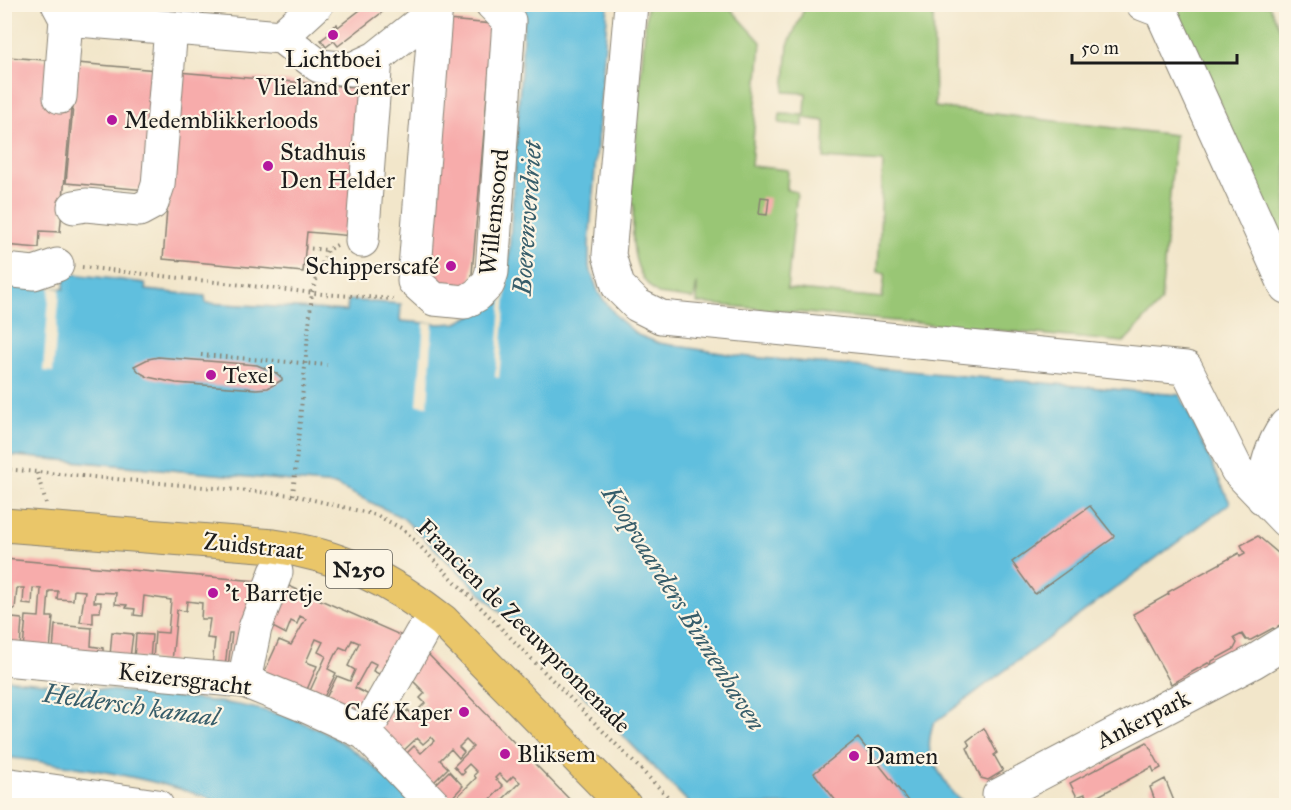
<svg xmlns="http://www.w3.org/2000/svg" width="1291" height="810" viewBox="0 0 1291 810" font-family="'IM FELL Great Primer',serif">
<rect width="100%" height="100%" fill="#fcf5e5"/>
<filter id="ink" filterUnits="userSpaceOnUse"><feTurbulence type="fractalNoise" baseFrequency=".0167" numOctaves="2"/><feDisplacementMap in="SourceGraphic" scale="12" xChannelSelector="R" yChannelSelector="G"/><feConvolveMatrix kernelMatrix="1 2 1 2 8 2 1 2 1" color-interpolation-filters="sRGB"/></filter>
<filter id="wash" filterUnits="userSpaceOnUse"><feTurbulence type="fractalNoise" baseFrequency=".008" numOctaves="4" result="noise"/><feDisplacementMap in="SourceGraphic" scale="24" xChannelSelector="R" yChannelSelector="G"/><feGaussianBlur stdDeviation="1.35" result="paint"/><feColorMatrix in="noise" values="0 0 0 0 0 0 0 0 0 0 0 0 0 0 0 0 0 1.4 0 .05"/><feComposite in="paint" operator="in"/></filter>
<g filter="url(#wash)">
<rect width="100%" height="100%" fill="#f2e6ca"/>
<!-- green -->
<path fill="#99c674" stroke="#5a7148" stroke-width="1.5" d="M647 5 731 9 761 42 751 166 788 170 787 190 797 192 787 289 882 298 885 273 878 272 883 162 824 158 825 121 803 118V126L779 123 780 114 805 115 806 93 784 92 788 45 806 5H933L935 107 1175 135 1161 302 1124 342 697 303V283L694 299 658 294C630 274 631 235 634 205L630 204Z
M1174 5H1269L1286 42V247Z"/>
<!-- water -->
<path fill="#60bfde" stroke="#3e6e7d" stroke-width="1.5" d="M525 5H608L589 245V266L599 294 618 318 638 335 659 343 740 356 1180 395 1230 503 933 724C925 750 930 759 945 781 948 786 951 793 956 796 960 800 963 801 966 805H691L525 636 403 518 335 485 5 455 4 283 64 289 65 273 145 283 146 290 205 296 206 303 347 311 348 300 401 304 400 321 440 324 457 323 480 311 508 272Z
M5 679C54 684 104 689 154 695 210 700 266 705 318 729 355 747 386 776 414 805H227C160 778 76 766 5 757Z"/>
<!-- pier -->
<path fill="#f2e6ca" d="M508 272 499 378 495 377 503 286Z
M50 287 60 289 53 372 43 371Z
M424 323H433L428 406 417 405Z"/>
<g id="blocks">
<!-- building -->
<path fill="#f7acab" d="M368 4H393L338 46 334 41 326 47 321 40 329 34 328 31 337 24 338 27Z
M447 20 493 24 471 286 425 282Z
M8 57 56 61 72 98 60 232 40 231 39 248 4 245V58Z
M77 63 157 70 147 190 66 183Z
M178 72 365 88 353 236 307 232 303 272 163 259Z
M761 197 769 198 767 215 759 214Z
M158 357 257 365 276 373 282 378V380L268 388 256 389 176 383 148 377 139 372 134 366 148 359Z
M1286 477V495L1281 498 1274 483Z
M1090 506 1114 536 1113 538 1035 594 1012 562Z
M1258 536 1285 559 1286 622 1278 626 1277 630 1273 628 1251 640H1246L1242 634 1234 638 1237 643 1234 649 1212 661 1211 665 1208 663 1171 684 1133 614 1169 594 1168 592 1239 553 1240 556 1245 553 1241 545Z
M4 559 257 581 249 638 228 667 232 633H229L225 667 212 666 215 639 207 638 210 619H201L202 603 187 601 186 611 177 610 172 662 153 660 155 632 168 633 171 600 144 596 142 616 134 615 135 609 126 608 127 605 115 604 116 593 95 592 94 602H101L100 612H93V623L80 622 85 591 74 590 73 600 57 599 58 591H49L47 617H53L50 651 23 648 26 616 39 617 41 589 33 588 32 605 23 604 24 588H17L15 609H4Z
M282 583 407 638 395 663 387 659 382 670 390 674 387 678 373 671 376 664 370 661 355 688 371 696 368 719 325 700 337 676 350 681 355 670 348 666 359 643 352 640 347 650 340 647 336 654H335L328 669 336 673 323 699 309 693 326 656 318 652 323 642 316 639 306 662 317 666 306 692 263 675 279 640 291 645 306 619 300 616 297 624 291 621 286 634 265 623Z
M12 618 22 619 20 648 10 647Z
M55 625 92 628 91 646 103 648V655L53 651Z
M112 632 133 634 130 658 110 656Z
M136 634 152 635 150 660 134 658Z
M426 652 573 803 577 806H496L520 782 513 776 507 782 499 774 495 778 503 786 484 806H454L451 803 476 778 474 775 477 772 469 764 463 770 465 772 462 775 454 766 473 747 466 740 459 747 464 752 459 758 451 749 440 760 448 768 432 784 404 756 414 746 421 753 434 741 431 737 423 744 417 738 401 753 375 727 393 708 401 717 408 710 413 715 425 703 420 698 425 693 405 673Z
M984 728 997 753 994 755 1003 771 988 780 981 778 967 748 970 746 967 741Z
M858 738 912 806H840L814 773Z
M1147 742 1161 768 1154 772 1152 767 1089 801 1085 794 1077 797 1070 783Z
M449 771 463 786 449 801 434 786Z
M1165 779 1176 806H1157L1150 787Z"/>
</g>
</g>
<g filter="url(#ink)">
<use href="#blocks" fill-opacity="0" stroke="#878173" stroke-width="1.5"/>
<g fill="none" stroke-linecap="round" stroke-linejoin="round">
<defs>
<path id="minor" d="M58 4 66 19 281 37 317 4
M436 4 414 281 434 299 465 302 477 295 488 284 492 272 509 21 492 4
M631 4 609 255 618 286 637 305 661 317 1186 368 1237 470 1286 521
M1143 4 1161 11 1286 287
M281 37 319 66 352 69 376 58
M60 97 66 19
M74 207 86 205 139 210 152 203 158 185 171 28
M362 241 376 58 436 10
M4 270 34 273 57 265
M1263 498C1264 471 1271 446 1286 425
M4 659 244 681 308 707 365 733 435 806
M244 681 255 628 276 572
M365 733 421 634
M4 784 157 806
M999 795 1253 662 1286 642"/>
<path id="major" d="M4 525 274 546C340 555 391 580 443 621L625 806"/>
</defs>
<!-- minor casing -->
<use href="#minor" stroke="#878173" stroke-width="35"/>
<!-- major casing -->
<use href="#major" stroke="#878173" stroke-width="35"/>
<!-- path -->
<path stroke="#878173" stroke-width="4" stroke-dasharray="1.5 4.5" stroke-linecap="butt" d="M305 248 327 250
M82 267 323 294 393 299
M201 355 327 365
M4 469 293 495 376 515 403 529 677 806
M37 473 46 503
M293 495 312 292 327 250 337 245"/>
<!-- minor -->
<use href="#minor" stroke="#fff" stroke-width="33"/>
<!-- major -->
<use href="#major" stroke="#eac669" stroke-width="33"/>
</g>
</g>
<!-- markers -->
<g fill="#b5179e" stroke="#fcf5e5" stroke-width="2">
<circle cx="333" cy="35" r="6"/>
<circle cx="112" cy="120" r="6"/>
<circle cx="268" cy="166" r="6"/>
<circle cx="451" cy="266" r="6"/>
<circle cx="211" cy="375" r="6"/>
<circle cx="213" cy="593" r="6"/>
<circle cx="464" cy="712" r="6"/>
<circle cx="505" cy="754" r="6"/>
<circle cx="854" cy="756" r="6"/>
</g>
<g text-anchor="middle" stroke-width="4.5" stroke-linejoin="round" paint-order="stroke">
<!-- shield labels -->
<rect fill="#fcf5e5" stroke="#5f5d58" stroke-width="1.5" x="326" y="550" width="66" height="38" rx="4.5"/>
<g font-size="22" font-weight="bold" fill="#1c1c1c">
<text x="359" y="577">N250</text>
</g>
<!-- poi labels -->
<g font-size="24" fill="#1c1c1c" stroke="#fcf5e5" text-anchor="start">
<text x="333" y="67" text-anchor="middle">Lichtboei<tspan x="333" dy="28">Vlieland Center</tspan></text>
<text x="124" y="128">Medemblikkerloods</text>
<text x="280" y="160">Stadhuis<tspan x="280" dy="28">Den Helder</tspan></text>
<text x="439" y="274" text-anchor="end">Schipperscafé</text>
<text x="223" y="383">Texel</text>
<text x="225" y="601">'t Barretje</text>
<text x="452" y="720" text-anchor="end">Café Kaper</text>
<text x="517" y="762">Bliksem</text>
<text x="866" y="764">Damen</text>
</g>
<!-- street labels -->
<g font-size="24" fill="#1c1c1c" stroke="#fcf5e5">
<text transform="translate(494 212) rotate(-84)" y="8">Willemsoord</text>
<text transform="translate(254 546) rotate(6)" y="8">Zuidstraat</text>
<text transform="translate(524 626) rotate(45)" y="8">Francien de Zeeuwpromenade</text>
<text transform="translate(185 679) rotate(7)" y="8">Keizersgracht</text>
<text transform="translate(1143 719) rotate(-27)" y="8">Ankerpark</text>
</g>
<!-- water labels -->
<g font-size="26" font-style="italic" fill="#375d6a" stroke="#fcf5e5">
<text transform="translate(527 218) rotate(-86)" y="9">Boerenverdriet</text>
<text transform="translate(684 608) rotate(58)" y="9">Koopvaarders Binnenhaven</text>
<text transform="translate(131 705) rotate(8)" y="9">Heldersch kanaal</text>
</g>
</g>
<!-- margin -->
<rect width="1291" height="810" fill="none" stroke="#fcf5e5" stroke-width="24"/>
<!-- scale -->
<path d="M1072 54v9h165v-9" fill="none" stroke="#1c1c1c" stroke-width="3"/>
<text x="1081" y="54" font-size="18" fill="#1c1c1c" stroke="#fcf5e5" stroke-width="4.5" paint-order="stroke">50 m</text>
</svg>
